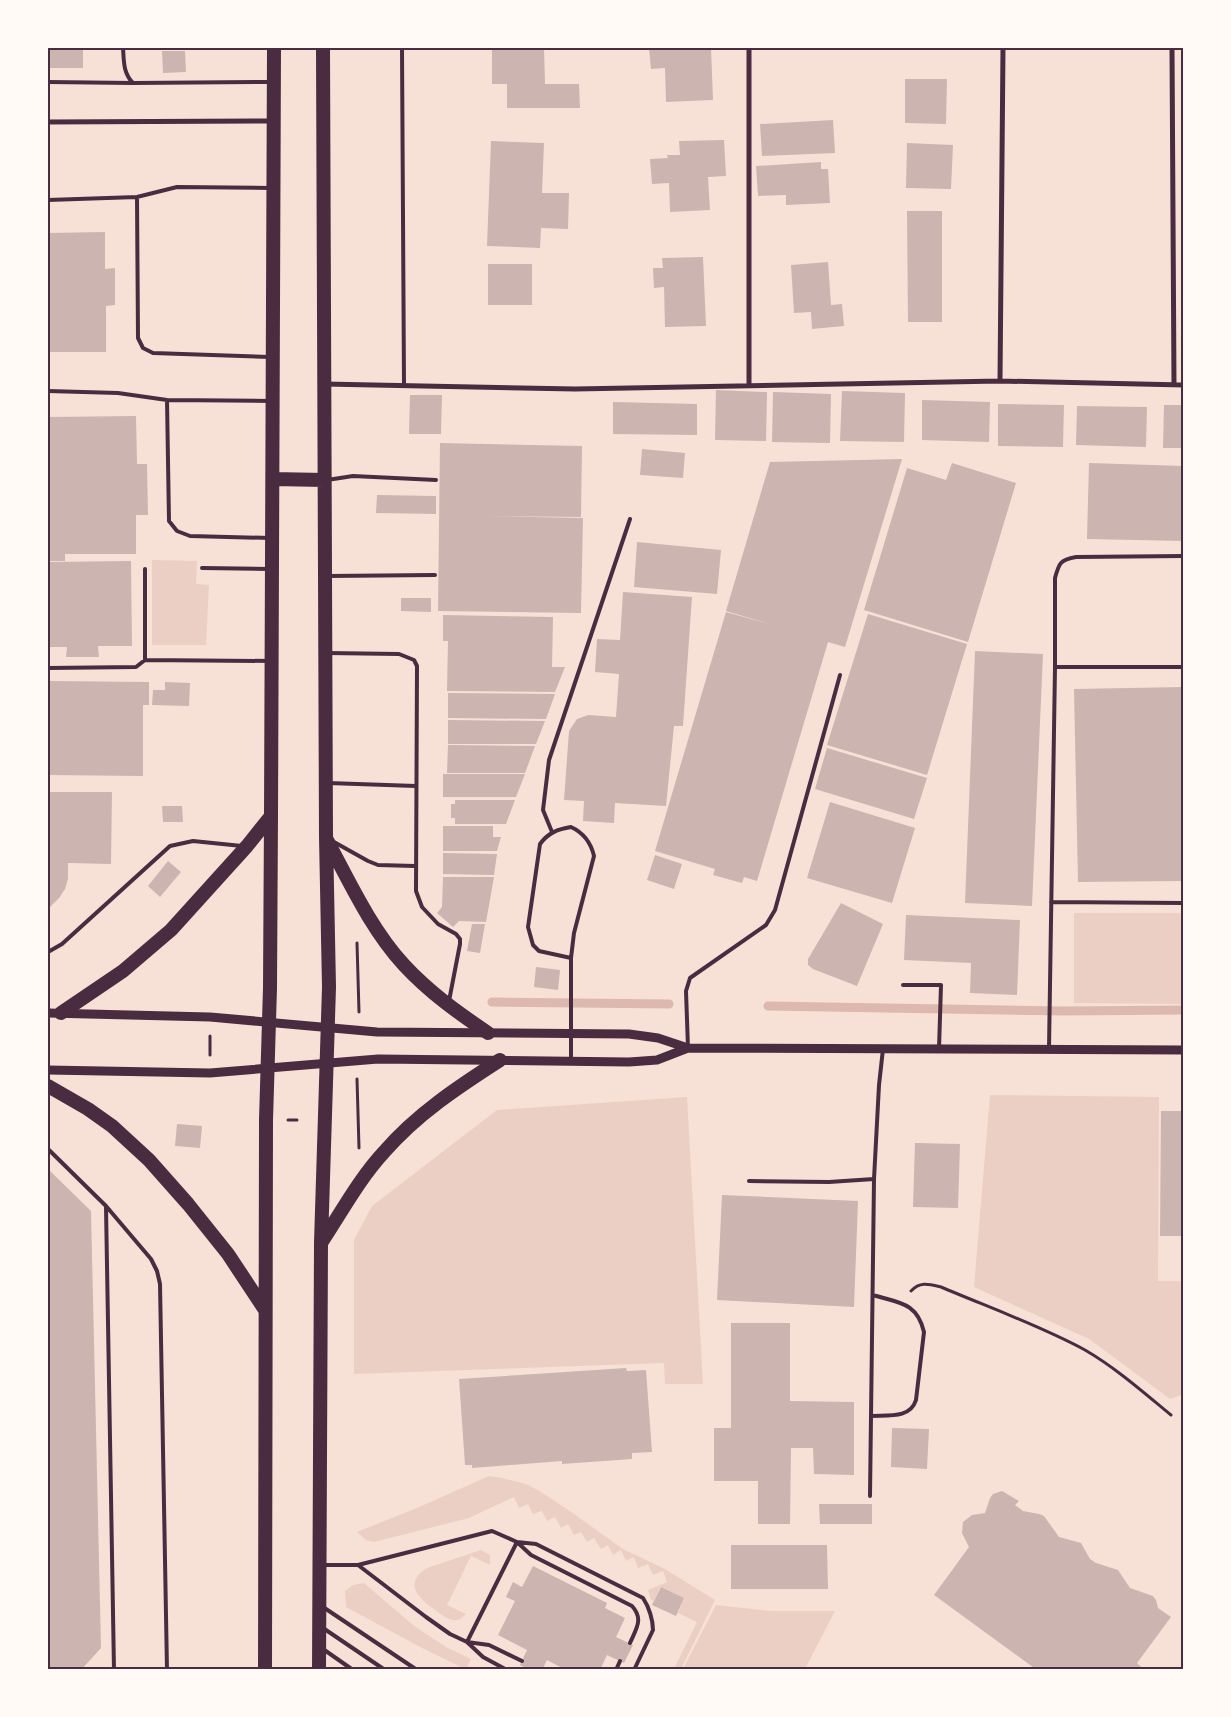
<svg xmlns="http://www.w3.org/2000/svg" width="1231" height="1717" viewBox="0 0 1231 1717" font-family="'Noto Sans',sans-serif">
<rect width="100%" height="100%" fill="#f7e1d7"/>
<!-- green -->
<path fill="#ebcfc5" d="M152 560 197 561 196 584 209 585 206 645H152Z
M1074 913H1183V1004L1074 1003Z
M990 1095 1159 1097 1158 1281H1183L1184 1394 1170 1399 1089 1339 974 1287Z
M687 1097 703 1384H665L664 1363 354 1374V1240L372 1206 497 1110Z
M489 1476 502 1478 526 1484 538 1490 567 1509 623 1549 665 1569 715 1600 681 1669H674L697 1622 678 1613 684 1598 660 1587 654 1601 651 1600 648 1590 667 1582 663 1571 653 1575 648 1564 638 1568 634 1557 626 1561 621 1550 613 1555 608 1545 601 1549 594 1538 587 1542 581 1532 574 1535 568 1524 561 1528 555 1517 547 1521 542 1511 533 1514 528 1504 519 1508 514 1497 469 1518 374 1542 366 1540 357 1532 417 1508Z
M481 1550 490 1555V1565L471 1556 447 1605 466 1614C463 1617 460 1620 456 1620 448 1621 441 1614 435 1610 418 1598 403 1583 427 1568Z
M364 1583 413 1625 446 1647 471 1659 467 1667 470 1669H465L422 1648 346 1607 345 1591 353 1585Z
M716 1605 770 1611H835L805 1669H683Z"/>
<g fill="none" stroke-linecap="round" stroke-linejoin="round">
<!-- stream -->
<path stroke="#dcb8b0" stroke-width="9" d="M492 1002 669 1004
M768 1006 1065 1011 1184 1010"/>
</g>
<!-- building -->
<path fill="#ccb4b1" d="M48 48H83V68H48Z
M492 48H544L545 84H579L580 108H507V84H492Z
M649 48H711L713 100 666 102 665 68 651 69Z
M162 51H185L186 72 163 73Z
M905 79H947L946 124 905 123Z
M833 120 835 153 762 156 760 124Z
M724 140 726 176 708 177 710 210 670 212 669 183 652 184 650 159 668 158 667 155H680L679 141Z
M491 141 544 143 542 193H569L568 229 541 228 540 248 487 246Z
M907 143 953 145 951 189 906 188Z
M821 162V169H828L830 203 786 205V195L758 196 756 166Z
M907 211H942V322H908Z
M105 232V269L115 268V305L106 306V352H48V233Z
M703 257 706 326 665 327 664 287 654 288 653 268H663L662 258Z
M828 262 831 305 842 304 844 326 812 329 811 312 794 313 791 265Z
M488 264H532V305H488Z
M716 390 767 392 766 441 715 440Z
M842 391 905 393 904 442 840 441Z
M773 392 831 394 830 443 772 442Z
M410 395H442L441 434H409Z
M922 400 990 402 989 442 922 440Z
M613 402 697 404V435L613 434Z
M998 404 1064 405 1063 447 998 446Z
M1164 405H1184V448H1163Z
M1077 406 1147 407 1146 447 1076 445Z
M136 416 137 464H147L148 515H136V554H65V561H48V417Z
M440 443 582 446 581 517 485 516 583 518 581 613 438 611Z
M642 449 685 453 683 478 640 475Z
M902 459 845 647 828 642 757 881 744 877 742 883 713 875 715 869 655 851 726 612 773 625 726 611 770 462Z
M952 463 1016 483 968 642 864 610 907 468 946 480Z
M1089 463 1184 466V541L1087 539Z
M377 495 436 496V514L376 513Z
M637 542 721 550 717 594 634 587Z
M131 561 132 646H98L99 657H66L67 647H48V562Z
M623 592 692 597 683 726H674L666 806 615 803 614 823 583 821 584 801 564 800 569 731 577 719 588 715 616 717 619 674 595 672 597 639 620 640Z
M401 598H431V612L401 611Z
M868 614 967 644 927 775 827 745Z
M443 615 553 617 552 667H565L555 692 447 691 448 641H443Z
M975 651 1043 654 1032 906 965 903Z
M48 681 149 682V705H143V776L48 775Z
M165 682 190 683 189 706 152 705 153 690H165Z
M1184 687V881L1078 882 1074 689Z
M448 693 555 694 546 719 448 718Z
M448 720 545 721 536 744H448Z
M448 745 535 746 525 773H447Z
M827 748 927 778 914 819 815 789Z
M443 774H525L516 797H443Z
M48 792H112L111 864 68 863V879L65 889 59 898 48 909Z
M455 800H515L506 824H455V818H451V804H455Z
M830 802 915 828 892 903 807 878Z
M162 806H182L183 822H163Z
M443 826H493V837H501L497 851H443Z
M443 853 497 854 494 875 443 874Z
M655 855 682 864 674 889 647 880Z
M168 861 181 872 160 897 148 886Z
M443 877H494L486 922 459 921 453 927 437 913 442 907Z
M841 903 883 924 857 986 813 969 808 965V959Z
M906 915 1020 920 1017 995 970 993 971 963 904 960Z
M472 924H485L480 953 467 951Z
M536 967 560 970 558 990 534 987Z
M1161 1111H1184L1183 1236H1160Z
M177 1124 202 1126 200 1148 175 1146Z
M915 1143 960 1144 958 1208 913 1207Z
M48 1169 91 1211 101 1648 81 1670H48Z
M722 1195 858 1201 854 1307 717 1300Z
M731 1323H790V1401L854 1402V1475L814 1474 813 1448H791L790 1524H758V1481H714V1428H731Z
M626 1368 627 1371 646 1370 652 1452 632 1453V1459L562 1464V1461L472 1468V1465H465L459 1379Z
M892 1428 929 1429 927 1469 891 1467Z
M1002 1491 1019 1501 1015 1505 1023 1511 1039 1514 1044 1516 1059 1537 1081 1543 1090 1559 1096 1563 1118 1570 1130 1588 1153 1596 1156 1600 1158 1608 1171 1617 1137 1663 1141 1667 1139 1670H1037L934 1595 969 1547 962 1533 963 1522 972 1515 985 1513 990 1498 993 1494Z
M819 1504H872V1524H820Z
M731 1545H827L828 1589H731Z
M533 1566 607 1603 605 1608 625 1618 616 1637 633 1645 624 1663 607 1655 600 1670H566L547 1660 542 1670H530L520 1665 527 1650 498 1635 515 1601 506 1597 513 1582 522 1587Z
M661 1587 684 1598 676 1616 652 1605Z"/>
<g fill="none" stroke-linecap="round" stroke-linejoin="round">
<!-- path -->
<path stroke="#4a2c40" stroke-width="3" d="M357 943 359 1012
M210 1036V1055
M357 1079 359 1148
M288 1120H297
M911 1291C920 1281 929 1284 941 1287 988 1307 1041 1326 1085 1350 1116 1368 1143 1392 1171 1415"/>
<!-- service -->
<path stroke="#4a2c40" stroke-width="4" d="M123 48C124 61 123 73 133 83L270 82
M402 48 404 385
M48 82 133 83
M137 197 138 338 143 348 153 353 270 357
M48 200 137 197 177 187 271 188
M48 391 118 393 167 400 271 401
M167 400 169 521 177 531 190 536 270 538
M327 480 353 476 436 480
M202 568 270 569
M145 569V660
M327 576 435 575
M327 653 399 654 414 660 417 666 416 891 422 907 438 924 456 934 460 939V944L449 1001
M1055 667V578C1059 563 1060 560 1076 557L1184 556
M48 668 136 667 145 660 270 661
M328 783 416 786
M552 832 543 810 549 760 630 519
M334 842 368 861 378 865 415 866
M1051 902 1184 903
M48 952 62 944 170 846 193 841 242 846
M571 958 539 951 533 945 528 927 540 844C548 833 558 829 571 827 584 833 591 843 594 856L574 933 571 958V1061
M903 985H941L939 1049
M688 1048 686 991 690 978 766 925 775 910 840 675
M1049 1049 1055 667H1184
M48 1149 106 1206 151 1259 157 1271 160 1284 167 1670
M749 1181 829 1182 874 1179 879 1085 883 1049
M106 1207 114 1670
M871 1416C888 1415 910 1419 916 1400L924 1332C917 1302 899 1303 873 1295
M870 1496 874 1179
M323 1565H358
M323 1607 417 1670
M323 1628 385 1670
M323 1649 353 1670
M522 1661 489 1645 467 1642 517 1542 531 1555 632 1606C644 1619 636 1629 630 1643
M507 1670 483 1657 467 1642 450 1634 426 1617 358 1565 492 1531 517 1542 536 1544 643 1598C649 1607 653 1620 653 1630L634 1670
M616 1670 620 1661"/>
<!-- minor -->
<path stroke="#4a2c40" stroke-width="5" d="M1172 48 1174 385
M48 122 273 121
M1000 381 1003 48
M324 384 575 389 1000 381 1184 385
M749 385V48"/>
<!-- tertiary -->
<path stroke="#4a2c40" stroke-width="9" d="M48 1013 210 1017 377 1032 629 1034 658 1038 688 1048 1184 1050
M48 1070 210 1073 378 1059 629 1062 657 1060 688 1048"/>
<!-- trunk -->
<path stroke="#4a2c40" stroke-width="14" d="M273 479 324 480
M327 840C350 883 371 929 404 965 429 992 457 1012 488 1033
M61 1013 123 971 171 930 247 846 271 816
M48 1086 88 1109 112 1126 149 1160 188 1204 228 1254 265 1310
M321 1243C341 1213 359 1179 384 1152 417 1114 458 1087 500 1060
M265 1670 266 1120 270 988 271 816 274 48
M319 1670 321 1243 329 987 326 837 323 48"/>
</g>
<!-- border -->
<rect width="1231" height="1717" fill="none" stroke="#fffaf5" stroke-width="98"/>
<rect x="49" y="49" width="1133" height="1619" fill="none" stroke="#4a2c40" stroke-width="2"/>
</svg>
